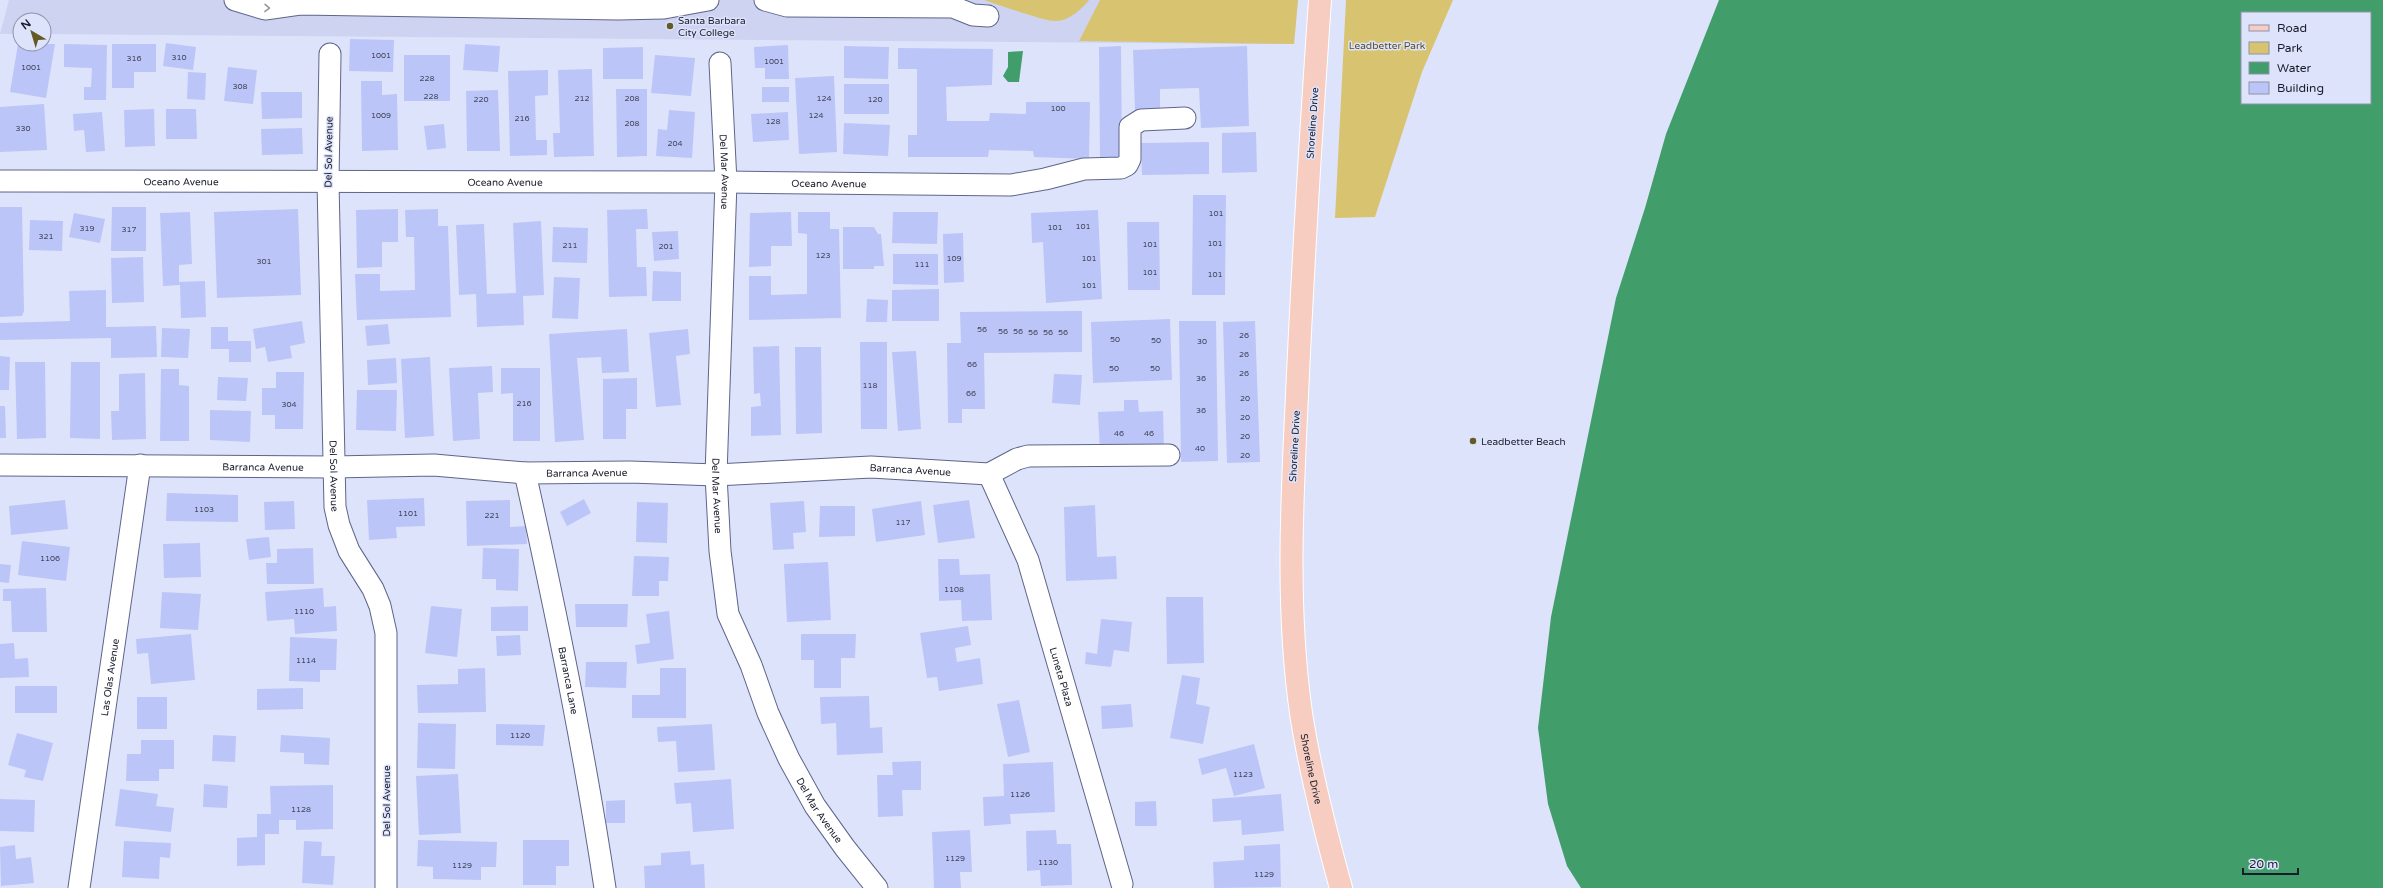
<svg xmlns="http://www.w3.org/2000/svg" width="2383" height="888" viewBox="0 0 2383 888" font-family="'Varela Round',sans-serif">
<rect width="100%" height="100%" fill="#dee3fc"/>
<!-- built -->
<path fill="#cdd3f0" d="M9 0H1298L1294 44H1250L44 34V20H20V34H0Z"/>
<!-- green -->
<path fill="#d8c470" d="M984 0H1089C1082 9 1069 21 1056 21 1046 22 997 4 984 0Z
M1100 0H1298L1294 44 1079 41Z
M1346 0H1453L1422 72 1375 217 1335 218Z"/>
<!-- water -->
<path fill="#419e6b" fill-rule="evenodd" d="M1719 0H2383V888H1581L1567 866 1548 804 1538 728 1551 617 1616 298 1645 208 1666 134ZM2242 13H2370V103H2242Z
M1023 51 1019 82H1008L1003 76 1008 67V52Z"/>
<!-- building -->
<path fill="#bcc5f7" d="M19 38 20 44H55L46 98 10 92Z
M350 39 394 40 393 72 349 71Z
M166 43 196 47 193 70 163 66Z
M64 44 107 45 106 100H84V87H91L92 68 64 67Z
M112 44H156V72H134V88H112Z
M465 44 500 46 498 72 463 70Z
M788 45 789 79H765V68H755L754 47Z
M844 46 889 47 888 79 844 78Z
M1121 46 1122 159 1100 160 1099 47Z
M1247 46 1249 126 1201 128 1199 88 1160 89V110L1135 111 1133 50Z
M643 47V79H603V48Z
M898 48 993 49 992 85 946 87 947 121H989L990 113 1026 114V102H1090L1089 159 1034 157 1033 151 989 150 988 157H908V135H917V69H898Z
M404 55H450V101H404Z
M655 55 695 58 691 96 651 93Z
M228 67 257 70 253 104 224 101Z
M592 69 594 156 554 157 553 133H560L558 70Z
M548 70V95L535 96 536 140H547V155L510 156 508 71Z
M188 72 206 73 205 100 187 99Z
M834 76 837 152 799 154 795 78Z
M361 81H382V95L397 94 398 150 362 151Z
M844 84H889V114H844Z
M762 87H789V102H762Z
M616 89H647V156L617 157Z
M498 90 500 151H467L466 91Z
M261 92H302V118L262 119Z
M44 104 47 150 0 152V107Z
M154 109 155 146 125 147 124 110Z
M166 109H196L197 139H166Z
M669 110 695 112 692 158 656 156 658 129 667 130Z
M102 112 105 151 86 152 84 130 74 131 73 114Z
M788 112 789 140 753 142 751 114Z
M844 123 890 125 888 156 843 154Z
M444 124 446 148 427 150 424 126Z
M302 128 303 154 262 155 261 129Z
M1256 132 1257 172 1222 173V133Z
M1209 142V174L1142 175 1141 143Z
M1193 195H1226L1225 295H1192Z
M0 207H22L24 311 22 316 0 317Z
M112 207H146V251H111Z
M298 209 301 295 217 298 214 212Z
M398 209V242H382V267L357 268 356 210Z
M438 209V226H448L451 317 357 320 355 274H380V291L415 290 414 237H406L405 210Z
M647 209 648 229H636L637 267H646L647 296 609 297 607 210Z
M1098 210 1102 299 1046 303 1043 242 1032 243 1031 213Z
M190 212 192 264 179 265V282L205 281 206 317 181 318 180 285 163 286 160 213Z
M791 212 792 246H771V266L749 267 750 213Z
M798 212H830V229H839L841 318 749 320V276H771V295L807 294V234L798 233Z
M893 212H938L937 244 892 243Z
M74 213 105 219 100 243 69 237Z
M30 220 63 221 62 251 29 250Z
M541 221 544 295 523 296 524 325 477 327 476 294 459 295 456 225 484 224 487 294 516 293 513 223Z
M1127 222H1159L1160 290H1128Z
M553 227 588 228 587 263 552 262Z
M843 227H874L878 234H881L884 266H874V269H843Z
M678 231 679 259 654 261 652 232Z
M963 233 964 282 944 283 943 234Z
M893 254H938V285L893 284Z
M143 257 144 302 112 303 111 258Z
M653 271 681 272V301H652Z
M554 277 580 278 578 319 552 318Z
M939 289V321H892V290Z
M106 290V327L156 326 157 357 111 358V338L0 340V323L70 321 69 291Z
M867 299 888 300 887 322H866Z
M1082 311V352L984 353 985 409H962V423H948L947 343H961L960 312Z
M1170 319 1172 380 1093 383 1091 322Z
M302 321 305 343 290 346 292 358 268 362 265 347 256 349 253 329Z
M1179 321H1216L1218 461 1181 462Z
M1255 321 1260 462 1227 463 1223 322Z
M388 324 390 344 367 346 365 326Z
M211 327H228V341H251V362H229V349H211Z
M162 328 190 329 188 358 161 357Z
M627 329 629 372 602 373 601 357 577 358 584 440 555 442 549 334Z
M688 329 690 354 676 356 681 405 656 407 649 333Z
M860 342H887V429H861Z
M779 346 781 435 751 436V407L761 406 760 393 754 394 753 347Z
M795 347H821L822 433 796 434Z
M916 351 921 429 898 431 892 352Z
M0 356 10 357 9 390H0Z
M430 357 434 436 405 438 401 359Z
M396 358 397 383 368 385 367 360Z
M15 362H45L46 438 17 439Z
M71 362H100V439L70 438Z
M492 366 493 392 478 393 480 439 453 441 449 368Z
M501 368H540V441H513V393L501 394Z
M161 369H179V385L189 386V441H160Z
M276 372H304L303 429H275V415H262V388H276Z
M145 373 146 439 112 440 111 411H119V374Z
M1054 374 1082 375 1080 405 1052 403Z
M218 377 248 378 246 401 217 400Z
M637 378V409H626V439H603V379Z
M357 390H397L396 431 356 430Z
M1124 400H1138L1139 412 1163 411 1164 450 1100 452 1098 412 1124 411Z
M0 406H5L6 438H0Z
M210 410 251 411 250 442 210 440Z
M167 493 238 495V522L166 521Z
M424 498 425 526 396 527 397 538 369 540 367 500Z
M584 499 591 513 567 526 560 512Z
M65 500 68 529 11 535 9 506Z
M510 500V527L526 526 527 544 467 546 466 501Z
M969 500 975 538 938 543 933 505Z
M294 501 295 529 265 530 264 502Z
M804 501 806 532 793 533 794 549 773 550 770 503Z
M921 501 925 535 876 542 872 509Z
M637 502 668 503 667 543 636 542Z
M1095 505 1097 557 1116 556 1117 579 1066 581 1064 507Z
M820 506H855V536L819 537Z
M269 537 271 557 249 560 246 539Z
M22 541 70 547 66 581 18 575Z
M200 543 201 577 164 578 163 544Z
M313 548 314 584H267L266 563H277V549Z
M483 548 519 549 518 591 496 590V579H482Z
M634 556 669 557 668 581H659V596H632Z
M938 559H959L960 575 990 574 992 620 962 621 961 600 939 601Z
M828 562 831 620 787 622 784 564Z
M0 564 11 565 9 583 0 582Z
M46 588 47 632H12L11 601H3V589Z
M323 588 324 607 336 606 337 631 295 634 294 619 267 621 265 592Z
M162 592 201 594 198 630 160 628Z
M1166 597H1203L1204 663 1167 664Z
M575 604H628L627 627H576Z
M431 606 462 609 457 657 425 653Z
M528 606V631H491V607Z
M669 611 674 659 637 664 635 645 650 643 646 614Z
M1101 619 1132 622 1129 652 1114 650 1111 667 1085 664 1086 652 1097 654Z
M968 626 971 645 955 648 957 662 980 658 983 684 939 691 937 677 927 678 920 633Z
M191 634 195 680 151 684 148 653 137 654 136 639Z
M801 634H856L855 658H841V688H814V660H801Z
M520 635 521 655 497 656 496 636Z
M290 637 337 639 336 670H320V682L289 681Z
M14 643 15 659 28 658 29 677 0 678V644Z
M586 662H627L626 688 585 687Z
M485 668 486 712 418 713 417 685 458 684V669Z
M660 668H686V718H632V695H660Z
M1182 675 1200 678 1196 704 1210 707 1203 744 1170 738Z
M15 686H57V713H15Z
M303 688V709L257 710V689Z
M869 696 870 728 882 727 883 753 837 755 836 723 821 724 820 697Z
M137 697H167V729H137Z
M1019 700 1030 752 1008 757 997 704Z
M1131 704 1133 727 1102 729 1101 706Z
M418 723 456 724 455 769 417 768Z
M496 724 545 725 543 746 496 745Z
M712 724 715 770 678 772 676 741 658 742 657 727Z
M17 733 53 743 43 781 24 777 26 770 8 765Z
M213 735 236 736 235 762 212 761Z
M281 735 330 738 329 765 304 764V753L280 752Z
M141 740H174V769H159V781H126L127 754H141Z
M1254 744 1265 788 1234 796 1226 768 1202 775 1198 759Z
M921 761V790H902L903 816 878 817 877 775H893L892 762Z
M1053 762 1055 812 1010 814 1011 824 984 826 983 797 1004 796 1003 764Z
M458 774 461 833 419 835 416 776Z
M731 779 734 829 693 832 691 803 676 804 674 783Z
M204 784 228 786 227 808 203 807Z
M333 785V829L296 830V820H279V834H265V865L237 866V838L257 837V814H271L270 786Z
M120 789 158 794 156 806 174 808 171 832 115 826Z
M1281 794 1284 831 1242 835 1241 820 1213 822 1212 799Z
M0 799 35 800 34 832 0 831Z
M625 800V823H606V801Z
M1156 801 1157 826H1135V802Z
M970 830 972 872H960L961 888H934L932 832Z
M1056 830 1057 844H1071L1072 885 1041 886 1040 870 1027 871 1026 831Z
M418 840 497 842 496 867H481V880L433 879V867L417 866Z
M523 840H569V866H556V885H523Z
M124 841 171 843 170 858 160 857 159 879 122 877Z
M304 841 322 842 321 856H335L333 885 302 883Z
M1280 844 1281 887 1214 888 1213 862 1244 860V846Z
M15 845 16 859 31 857 34 883 1 886 0 847Z
M690 851 691 865 704 864 705 888H645L644 866 661 865V853Z"/>
<g fill="none" stroke-linecap="round" stroke-linejoin="round">
<defs>
<g id="minor">
<path d="M235 0 265 9 300 4 618 9 664 8 708 0"/>
<path d="M765 0 787 6 953 7 973 15 988 16"/>
<path id="s1" d="M330 54 328 182 335 507 339 525 349 551 373 589 380 606 386 633V888"/>
<path id="s2" d="M720 63 726 182 716 475 720 551 728 614 751 665 768 713 789 759 815 806 845 848 877 888"/>
<path id="s3" d="M0 181 726 182 1011 185 1045 179 1084 169 1121 168 1127 165 1130 159V127L1141 120 1185 118"/>
<path id="s4" d="M0 465 333 467 434 465 525 473 630 472 716 475 871 467 989 474 1017 459 1028 456 1169 455"/>
<path id="s5" d="M525 473C556 611 584 749 605 888"/>
<path id="s6" d="M989 474 1028 560 1122 884"/>
<path id="s7" d="M79 888 140 465"/>
</g>
<g id="major">
<path id="s8" d="M1320 0C1311 131 1303 263 1297 395 1292 500 1286 608 1301 713 1310 772 1325 830 1341 888"/>
</g>
</defs>
<!-- minor casing -->
<use href="#minor" stroke="#5e6589" stroke-width="23"/>
<!-- major casing -->
<use href="#major" stroke="#fff" stroke-width="24"/>
<!-- minor -->
<use href="#minor" stroke="#fff" stroke-width="21"/>
<!-- major -->
<use href="#major" stroke="#f7cdc1" stroke-width="22"/>
</g>
<!-- one-way arrows -->
<defs><path id="oneway-chevron" d="M-2-3.5L2.5 0L-2 3.5" fill="none" stroke-width="1.6" stroke-linecap="round" stroke-linejoin="round"/></defs>
<use stroke="#98999f" href="#oneway-chevron" transform="translate(267 8) rotate(1)"/>
<!-- markers -->
<g fill="#655a26" stroke="#dee3fc" stroke-width="1.5">
<circle cx="670" cy="26" r="4"/>
<circle cx="1473" cy="441" r="4"/>
</g>
<g text-anchor="middle" stroke-width="3" stroke-linejoin="round" paint-order="stroke">
<!-- number labels -->
<g font-size="8" fill="#42465d">
<text x="381" y="58">1001</text>
<text x="179" y="60">310</text>
<text x="134" y="61">316</text>
<text x="774" y="64">1001</text>
<text x="31" y="70">1001</text>
<text x="427" y="81">228</text>
<text x="240" y="89">308</text>
<text x="431" y="99">228</text>
<text x="582" y="101">212</text>
<text x="632" y="101">208</text>
<text x="824" y="101">124</text>
<text x="481" y="102">220</text>
<text x="875" y="102">120</text>
<text x="1058" y="111">100</text>
<text x="381" y="118">1009</text>
<text x="816" y="118">124</text>
<text x="522" y="121">216</text>
<text x="773" y="124">128</text>
<text x="632" y="126">208</text>
<text x="23" y="131">330</text>
<text x="675" y="146">204</text>
<text x="1216" y="216">101</text>
<text x="1083" y="229">101</text>
<text x="1055" y="230">101</text>
<text x="87" y="231">319</text>
<text x="129" y="232">317</text>
<text x="46" y="239">321</text>
<text x="1215" y="246">101</text>
<text x="1150" y="247">101</text>
<text x="570" y="248">211</text>
<text x="666" y="249">201</text>
<text x="823" y="258">123</text>
<text x="954" y="261">109</text>
<text x="1089" y="261">101</text>
<text x="264" y="264">301</text>
<text x="922" y="267">111</text>
<text x="1150" y="275">101</text>
<text x="1215" y="277">101</text>
<text x="1089" y="288">101</text>
<text x="982" y="332">56</text>
<text x="1003" y="334">56</text>
<text x="1018" y="334">56</text>
<text x="1033" y="335">56</text>
<text x="1048" y="335">56</text>
<text x="1063" y="335">56</text>
<text x="1244" y="338">26</text>
<text x="1115" y="342">50</text>
<text x="1156" y="343">50</text>
<text x="1202" y="344">30</text>
<text x="1244" y="357">26</text>
<text x="972" y="367">66</text>
<text x="1114" y="371">50</text>
<text x="1155" y="371">50</text>
<text x="1244" y="376">26</text>
<text x="1201" y="381">36</text>
<text x="870" y="388">118</text>
<text x="971" y="396">66</text>
<text x="1245" y="401">20</text>
<text x="524" y="406">216</text>
<text x="289" y="407">304</text>
<text x="1201" y="413">36</text>
<text x="1245" y="420">20</text>
<text x="1119" y="436">46</text>
<text x="1149" y="436">46</text>
<text x="1245" y="439">20</text>
<text x="1200" y="451">40</text>
<text x="1245" y="458">20</text>
<text x="204" y="512">1103</text>
<text x="408" y="516">1101</text>
<text x="492" y="518">221</text>
<text x="903" y="525">117</text>
<text x="50" y="561">1106</text>
<text x="954" y="592">1108</text>
<text x="304" y="614">1110</text>
<text x="306" y="663">1114</text>
<text x="520" y="738">1120</text>
<text x="1243" y="777">1123</text>
<text x="1020" y="797">1126</text>
<text x="301" y="812">1128</text>
<text x="955" y="861">1129</text>
<text x="1048" y="865">1130</text>
<text x="462" y="868">1129</text>
<text x="1264" y="877">1129</text>
</g>
<!-- poi labels -->
<g font-size="10" fill="#191c2a" stroke="#dee3fc" text-anchor="start">
<text x="678" y="24">Santa Barbara<tspan x="678" dy="12">City College</tspan></text>
<text x="1481" y="445">Leadbetter Beach</text>
</g>
<!-- park labels -->
<g font-size="10" fill="#574e26" stroke="#dee3fc">
<text x="1387" y="49">Leadbetter Park</text>
</g>
<!-- street labels -->
<g font-size="10" fill="#191c2a" stroke="#dee3fc">
<text transform="translate(1312 123) rotate(-86)" y="4">Shoreline Drive</text>
<text transform="translate(328 152) rotate(-89)" y="4">Del Sol Avenue</text>
<text dy="4" stroke="none"><textPath href="#s2" startOffset="109">Del Mar Avenue</textPath></text>
<text dy="4" stroke="none"><textPath href="#s3" startOffset="181">Oceano Avenue</textPath></text>
<text dy="4" stroke="none"><textPath href="#s3" startOffset="505">Oceano Avenue</textPath></text>
<text dy="4" stroke="none"><textPath href="#s3" startOffset="829">Oceano Avenue</textPath></text>
<text transform="translate(1294 446) rotate(-87)" y="4">Shoreline Drive</text>
<text dy="4" stroke="none"><textPath href="#s4" startOffset="263">Barranca Avenue</textPath></text>
<text dy="4" stroke="none"><textPath href="#s4" startOffset="911">Barranca Avenue</textPath></text>
<text dy="4" stroke="none"><textPath href="#s4" startOffset="587">Barranca Avenue</textPath></text>
<text dy="4" stroke="none"><textPath href="#s1" startOffset="422">Del Sol Avenue</textPath></text>
<text dy="4" stroke="none"><textPath href="#s2" startOffset="433">Del Mar Avenue</textPath></text>
<text dy="4" stroke="none"><textPath href="#s6" startOffset="216">Luneta Plaza</textPath></text>
<text dy="4" stroke="none"><textPath href="#s7" startOffset="213">Las Olas Avenue</textPath></text>
<text dy="4" stroke="none"><textPath href="#s5" startOffset="212">Barranca Lane</textPath></text>
<text dy="4" stroke="none"><textPath href="#s8" startOffset="771">Shoreline Drive</textPath></text>
<text transform="translate(386 801) rotate(-90)" y="4">Del Sol Avenue</text>
<text dy="4" stroke="none"><textPath href="#s2" startOffset="769">Del Mar Avenue</textPath></text>
</g>
</g>
<!-- legend -->
<rect x="2241" y="12" width="130" height="92" fill="#dee3fc" stroke="#8f93a8"/>
<rect x="2249" y="25" width="20" height="6" fill="#f7cdc1" stroke="#8f93a8"/>
<text x="2277" y="32" font-size="12" fill="#191c2a">Road</text>
<rect x="2249" y="42" width="20" height="12" fill="#d8c470" stroke="#8f93a8"/>
<text x="2277" y="52" font-size="12" fill="#191c2a">Park</text>
<rect x="2249" y="62" width="20" height="12" fill="#419e6b" stroke="#8f93a8"/>
<text x="2277" y="72" font-size="12" fill="#191c2a">Water</text>
<rect x="2249" y="82" width="20" height="12" fill="#bcc5f7" stroke="#8f93a8"/>
<text x="2277" y="92" font-size="12" fill="#191c2a">Building</text>
<!-- north arrow -->
<g transform="translate(32 32) rotate(322)"><circle r="19" fill="#dee3fc" stroke="#8f93a8"/>
<path d="M0-3L7 15L0 10L-7 15Z" fill="#655a26"/>
<text y="-6" font-size="11" font-weight="bold" text-anchor="middle" fill="#191c2a">N</text>
</g>
<!-- scale -->
<path d="M2243 868v6h55v-6" fill="none" stroke="#191c2a" stroke-width="2"/>
<text x="2249" y="868" font-size="12" fill="#191c2a" stroke="#dee3fc" stroke-width="3" paint-order="stroke">20 m</text>
</svg>
